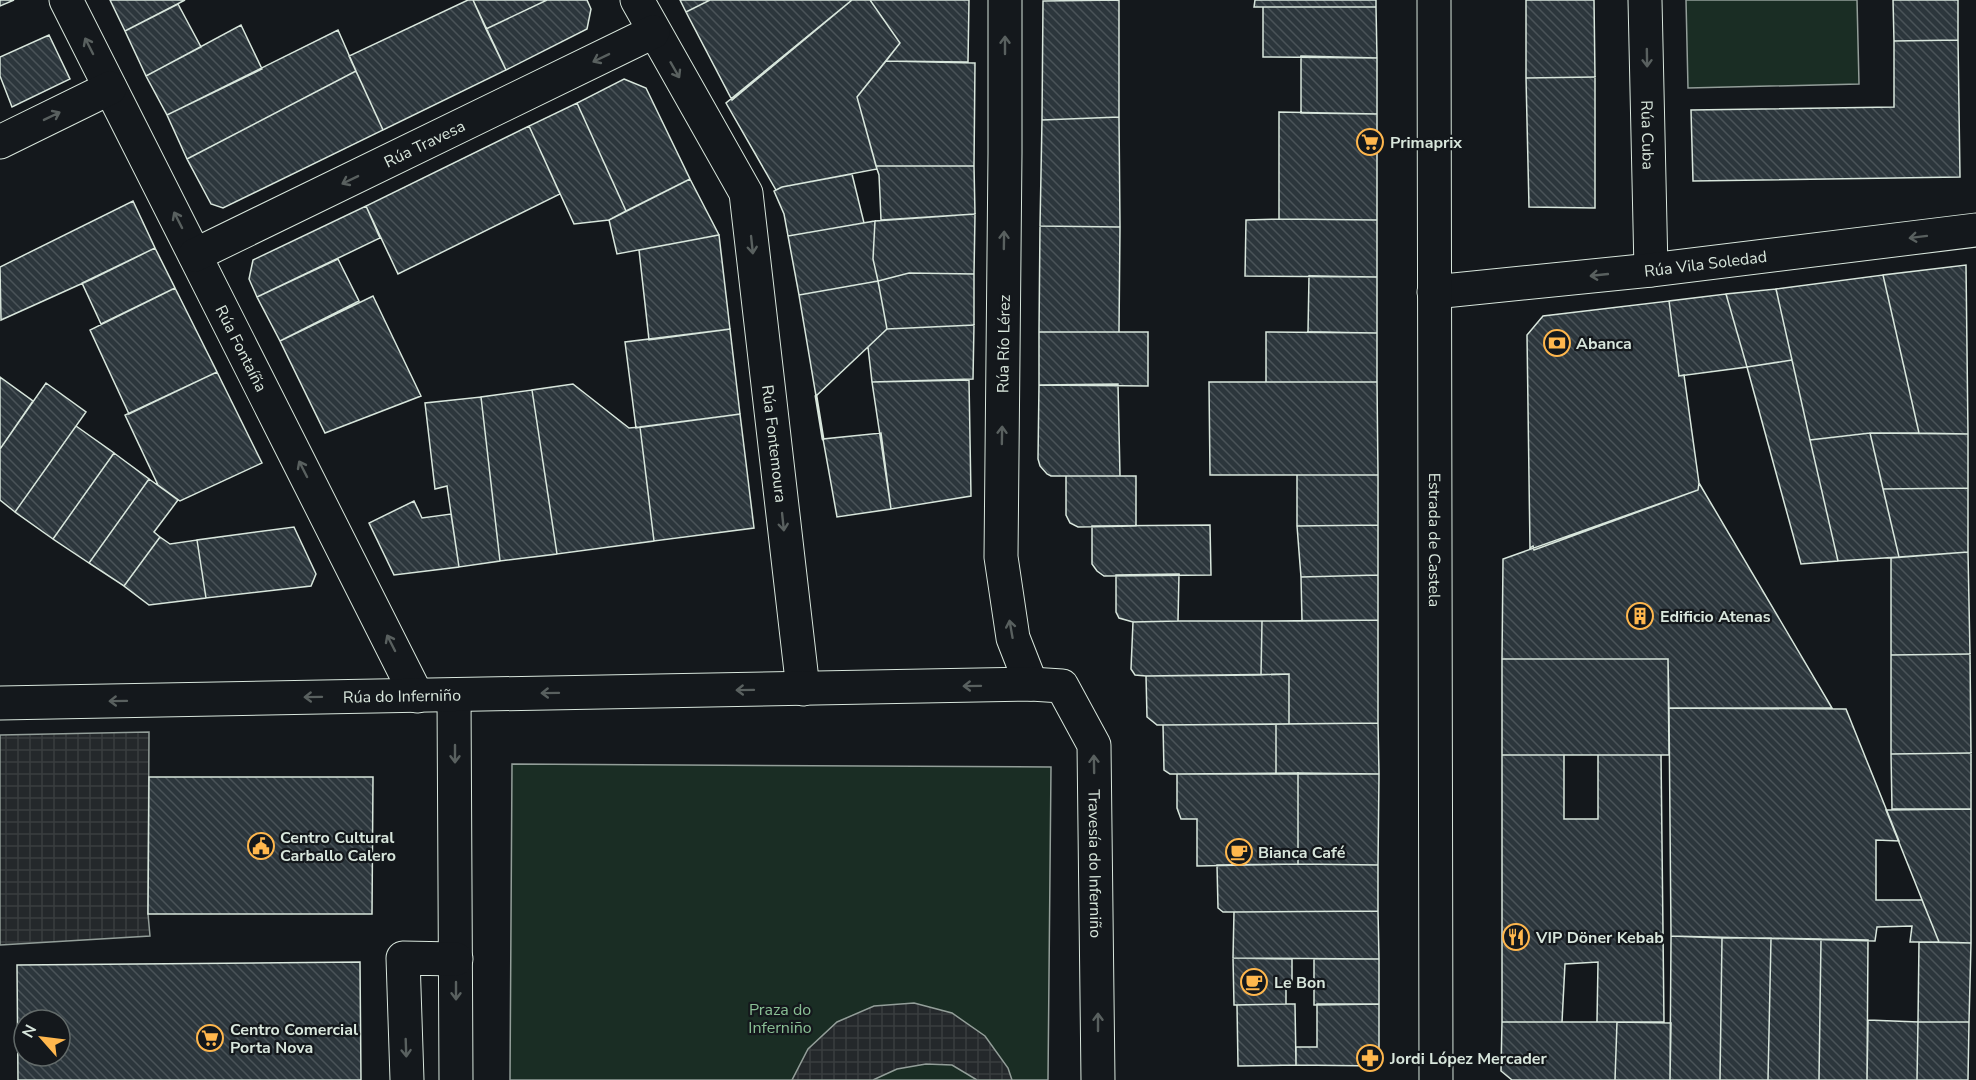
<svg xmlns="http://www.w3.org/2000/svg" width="1976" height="1080" viewBox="0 0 1976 1080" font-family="'Nunito Sans',sans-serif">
<defs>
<pattern id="plaza-grid" width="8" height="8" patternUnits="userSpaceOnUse" patternTransform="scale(1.5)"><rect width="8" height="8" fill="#24282b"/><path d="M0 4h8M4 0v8" fill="none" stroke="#393d3f"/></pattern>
<pattern id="building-back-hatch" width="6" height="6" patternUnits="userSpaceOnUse" patternTransform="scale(1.5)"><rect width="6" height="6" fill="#2c363c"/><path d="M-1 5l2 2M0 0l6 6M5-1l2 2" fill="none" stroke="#4a5358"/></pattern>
</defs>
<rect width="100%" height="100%" fill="#14181c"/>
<!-- green -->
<path fill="#1a2d24" stroke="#939e99" stroke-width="1.5" d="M1686 0H1857L1859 84 1688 88Z
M512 764 1051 767 1048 1080H510Z"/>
<!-- plaza -->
<path fill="url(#plaza-grid)" stroke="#939e99" stroke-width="1.5" d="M149 732 148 914 150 936 0 945V735Z
M914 1003 952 1013 985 1036 1008 1068 1012 1080H977L952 1065 926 1064 897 1069 873 1080H792L808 1049 837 1022 874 1006Z"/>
<!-- building -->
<path fill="url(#building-back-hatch)" stroke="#d8e6dc" stroke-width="1.5" fill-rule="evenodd" d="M0 0H14L0 6Z
M110 0H185L125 31Z
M468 0H473L506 70 383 130 349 56Z
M473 0H547L486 29Z
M547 0H587L591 9 587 29 506 70 486 29Z
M680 0H710L686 12Z
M710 0H852L732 100 686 12Z
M852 0H870L900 43 857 97 877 169 782 187 776 190 726 103Z
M870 0H969L968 62 886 61 900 43Z
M1119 0V117L1042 120 1043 1Z
M1255 0H1376V7H1254Z
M1526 0H1594L1595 77 1526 78Z
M1893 0H1958V40L1894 41Z
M178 4 201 47 146 76 125 31Z
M1263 7H1376L1377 58 1263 57Z
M241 25 262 69 167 115 146 76Z
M338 30 356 71 187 159 167 115Z
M49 35 70 79 12 107 0 76V57Z
M1958 40 1960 177 1693 181 1691 110 1894 107V41Z
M1301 56 1377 58V114L1301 113Z
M886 61 975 63 974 166H876L857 97Z
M356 71 383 130 223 208 211 204 187 159Z
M1595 77V208L1529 207 1526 78Z
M624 79 646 88 690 179 626 211 577 103Z
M577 103 626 211 609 220 574 224 529 126Z
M1279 112 1377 114V220L1279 219Z
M1119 117 1120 227 1040 226 1042 120Z
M529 126 560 194 398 274 366 206Z
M876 166H974L975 214 881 220 879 175Z
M852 174 864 223 788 236 784 214 774 191 782 187Z
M690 179 719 235 617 254 609 220Z
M133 201 155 248 92 279 1 320 0 267Z
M366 206 380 238 257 297 249 279 253 260Z
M975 214 974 274 909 273 878 281 873 259 875 221Z
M1279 219 1377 220V277L1245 276 1246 220Z
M875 221 873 259 878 281 799 295 788 236Z
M1040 226 1120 227 1119 332H1039Z
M719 235 730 329 649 340 639 250Z
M155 248 175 288 101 324 82 283Z
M338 259 359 301 280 341 257 297Z
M1966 265 1968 434 1919 433 1883 275Z
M909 273 974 274V325L887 329 878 281Z
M1883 275 1919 433H1870L1810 440 1776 289Z
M1309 276 1377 277V333L1308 332Z
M878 281 887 329 816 396 799 295Z
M175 288 217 372 129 414 90 330Z
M1776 289 1792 360 1747 367 1726 294Z
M1726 294 1747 367 1679 376 1669 301Z
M373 296 421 396 325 433 280 341Z
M1669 301 1679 376 1684 375 1699 483 1698 490 1534 550 1533 546 1530 548 1527 335 1543 316Z
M974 325 973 379 872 382 868 347 887 329Z
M730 329 740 414 636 428 625 342Z
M1039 332H1148V386L1039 385Z
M1266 332 1377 333V382H1266Z
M1792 360 1810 440 1838 561 1801 564 1747 367Z
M217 372 262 463 180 501 158 485 125 415Z
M0 377 33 401 0 449Z
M969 380 971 496 891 509 872 382Z
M1209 382H1377L1378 475H1210Z
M46 383 86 412 15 512 0 500V449Z
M573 384 629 428 640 427 654 541 557 554 532 390Z
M1118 384 1120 476H1051L1047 474 1040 466 1038 459 1039 385Z
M532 390 557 554 500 561 481 397Z
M481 397 500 561 459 567 447 486 435 489 425 403Z
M740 414 754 528 654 541 640 427Z
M76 426 114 453 53 539 15 512Z
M881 433 891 509 837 517 823 439Z
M1870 433 1968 434V488L1883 489Z
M1870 433 1899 557 1838 561 1810 440Z
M114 453 149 479 89 563 53 539Z
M1297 475H1378V525L1297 526Z
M1066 476H1136V526L1078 527 1070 523 1066 515Z
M149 479 178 500 154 532 160 537 124 586 89 563Z
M1699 483 1832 708H1669L1668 659H1502L1503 559 1698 490Z
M1968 488V552L1899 557 1883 489Z
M414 501 422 518 451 514 459 567 394 575 369 523Z
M1210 525 1211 575 1104 576 1097 571 1092 564V526Z
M1378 525V575L1301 577 1297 526Z
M294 527 316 574 311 586 206 598 197 540Z
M160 537 170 544 197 540 206 598 149 605 124 586Z
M1968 552 1970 654 1891 655V558Z
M1179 574 1178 621 1133 622 1119 618 1116 612V575Z
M1378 575V620L1302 621 1301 577Z
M1378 620V723L1289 724V674L1261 675 1262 621Z
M1178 621H1262L1261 675 1146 676 1135 675 1131 669 1133 622Z
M1970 654 1971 753 1891 754V655Z
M1502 659H1668L1669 755H1502Z
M1289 674V724L1157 725 1147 717 1146 676Z
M1669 708 1846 709 1899 841 1876 840V900H1922L1939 942H1910L1912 926 1877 927 1875 941 1671 936Z
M1378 723 1379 774H1276V724Z
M1276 724V774H1170L1164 770 1163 725Z
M1971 753V809H1892L1891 754Z
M1502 755H1564V819H1598V755H1661L1664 1022H1597L1598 962 1565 964 1562 1022H1502Z
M1298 773V864L1197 866V819H1181L1177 808V774Z
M1298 773 1379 774 1378 865 1298 864Z
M149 777H373L372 914H148Z
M1971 809V943L1939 942 1886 810Z
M1298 864 1378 865V911L1234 912H1223L1218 908 1217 865Z
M1378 911 1379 959 1233 958 1234 912Z
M1671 936 1722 938 1720 1080H1670Z
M1722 938H1771L1768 1080H1720Z
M1771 938 1821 939 1819 1080H1768Z
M1821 939 1868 940 1867 1080H1819Z
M1919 942 1971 943 1969 1022H1918Z
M1233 958 1292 959V985H1286V1004L1234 1005Z
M1314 959H1379V1004L1314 1005Z
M360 962 361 1080H18L17 965ZM24 1020H60V1056H24Z
M1286 1004H1295L1296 1065 1238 1066 1237 1005Z
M1317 1004H1379V1066L1296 1065V1047H1317Z
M1868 1020 1918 1022 1917 1080H1867Z
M1502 1022H1617L1615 1080H1512L1501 1071Z
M1617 1022 1671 1023 1670 1080H1615Z
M1918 1022H1969L1968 1080H1917Z"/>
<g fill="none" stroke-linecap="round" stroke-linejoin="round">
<defs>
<g id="minor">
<path id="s1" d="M66 0 417 696"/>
<path id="s2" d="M637 0 746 193 803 689"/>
<path d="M1005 0V153L1001 557 1013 638 1031 684"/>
<path id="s3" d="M1645 0 1651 270"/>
<path d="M0 142 110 88"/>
<path id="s4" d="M195 255 653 32"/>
<path id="s5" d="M1434 292 1651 270 1976 230"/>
<path d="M454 695 456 1080"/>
<path id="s6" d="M0 703 1031 684 1062 686 1094 745 1098 1080"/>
<path d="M407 1080 403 958 456 959"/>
</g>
<g id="major">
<path id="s7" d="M1434 0 1436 1080"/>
</g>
</defs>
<!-- minor casing -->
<use href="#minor" stroke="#d8e6dc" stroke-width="35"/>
<!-- major casing -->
<use href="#major" stroke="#d8e6dc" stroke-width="35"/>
<!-- minor -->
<use href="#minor" stroke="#14181c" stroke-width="33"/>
<!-- major -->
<use href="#major" stroke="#14181c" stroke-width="33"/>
<!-- wall -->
<path stroke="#d8e6dc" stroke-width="3" d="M816 396 823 439"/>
</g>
<!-- one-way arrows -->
<defs><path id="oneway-shaft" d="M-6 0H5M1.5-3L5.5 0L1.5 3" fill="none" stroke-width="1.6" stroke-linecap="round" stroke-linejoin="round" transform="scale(1.5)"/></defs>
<g stroke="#59605f">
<use href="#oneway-shaft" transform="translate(1005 45) rotate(-90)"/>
<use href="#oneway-shaft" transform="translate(89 46) rotate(-117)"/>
<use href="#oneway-shaft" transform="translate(601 58) rotate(154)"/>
<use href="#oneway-shaft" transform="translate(1647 58) rotate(89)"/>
<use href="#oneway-shaft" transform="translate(675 70) rotate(60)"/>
<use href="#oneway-shaft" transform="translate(52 116) rotate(-26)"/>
<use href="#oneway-shaft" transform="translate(350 180) rotate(154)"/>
<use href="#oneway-shaft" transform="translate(178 220) rotate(-117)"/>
<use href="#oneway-shaft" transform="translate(1918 237) rotate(173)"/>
<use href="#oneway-shaft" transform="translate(1004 240) rotate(-89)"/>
<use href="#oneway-shaft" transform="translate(752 245) rotate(84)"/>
<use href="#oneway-shaft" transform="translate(1599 275) rotate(174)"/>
<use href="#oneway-shaft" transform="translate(1002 435) rotate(-89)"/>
<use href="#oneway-shaft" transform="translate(303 469) rotate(-117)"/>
<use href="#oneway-shaft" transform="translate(783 522) rotate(84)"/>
<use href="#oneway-shaft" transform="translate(1011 629) rotate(-100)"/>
<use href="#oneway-shaft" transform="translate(391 643) rotate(-117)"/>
<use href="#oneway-shaft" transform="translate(972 686) rotate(179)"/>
<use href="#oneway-shaft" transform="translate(745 690) rotate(179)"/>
<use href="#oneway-shaft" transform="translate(550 693) rotate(179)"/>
<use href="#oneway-shaft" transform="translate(313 697) rotate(179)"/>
<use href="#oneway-shaft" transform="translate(118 701) rotate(179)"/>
<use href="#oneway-shaft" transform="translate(455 754) rotate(90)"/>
<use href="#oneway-shaft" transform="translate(1094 764) rotate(-91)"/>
<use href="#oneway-shaft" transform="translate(456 991) rotate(90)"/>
<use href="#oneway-shaft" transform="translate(1098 1022) rotate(-90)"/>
<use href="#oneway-shaft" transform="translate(406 1048) rotate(88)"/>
</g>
<!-- icons -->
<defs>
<symbol id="supermarket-ring" viewBox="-11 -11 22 22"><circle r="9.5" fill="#14181c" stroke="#ffb74d" stroke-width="1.5"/><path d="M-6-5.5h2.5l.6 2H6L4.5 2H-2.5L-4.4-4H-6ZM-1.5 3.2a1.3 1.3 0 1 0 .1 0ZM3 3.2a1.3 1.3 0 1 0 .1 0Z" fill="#ffb74d"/></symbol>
<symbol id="bank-ring" viewBox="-11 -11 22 22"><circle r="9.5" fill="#14181c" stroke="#ffb74d" stroke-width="1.5"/><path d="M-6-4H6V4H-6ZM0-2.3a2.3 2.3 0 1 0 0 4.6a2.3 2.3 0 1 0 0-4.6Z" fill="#ffb74d"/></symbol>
<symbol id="building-ring" viewBox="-11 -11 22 22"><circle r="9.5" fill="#14181c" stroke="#ffb74d" stroke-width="1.5"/><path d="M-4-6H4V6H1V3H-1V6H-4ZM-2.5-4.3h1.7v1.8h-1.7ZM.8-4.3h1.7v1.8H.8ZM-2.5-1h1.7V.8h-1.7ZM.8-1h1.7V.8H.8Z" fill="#ffb74d"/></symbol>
<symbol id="civic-ring" viewBox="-11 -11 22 22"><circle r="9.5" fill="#14181c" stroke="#ffb74d" stroke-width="1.5"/><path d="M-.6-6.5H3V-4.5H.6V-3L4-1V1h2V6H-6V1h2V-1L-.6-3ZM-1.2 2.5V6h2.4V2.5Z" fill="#ffb74d"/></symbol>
<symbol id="cafe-ring" viewBox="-11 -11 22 22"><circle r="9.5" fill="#14181c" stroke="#ffb74d" stroke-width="1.5"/><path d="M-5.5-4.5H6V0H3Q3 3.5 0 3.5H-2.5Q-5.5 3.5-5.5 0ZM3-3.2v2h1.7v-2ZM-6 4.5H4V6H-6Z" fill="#ffb74d"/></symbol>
<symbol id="restaurant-ring" viewBox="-11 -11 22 22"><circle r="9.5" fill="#14181c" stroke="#ffb74d" stroke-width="1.5"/><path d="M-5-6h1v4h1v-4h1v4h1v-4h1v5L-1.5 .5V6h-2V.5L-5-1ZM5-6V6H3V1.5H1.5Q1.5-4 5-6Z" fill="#ffb74d"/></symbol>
<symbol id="pharmacy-ring" viewBox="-11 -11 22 22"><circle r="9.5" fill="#14181c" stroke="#ffb74d" stroke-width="1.5"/><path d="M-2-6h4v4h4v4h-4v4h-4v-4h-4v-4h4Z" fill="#ffb74d"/></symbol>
</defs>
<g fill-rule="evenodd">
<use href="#supermarket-ring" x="1355" y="127" width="30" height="30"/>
<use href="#bank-ring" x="1542" y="328" width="30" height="30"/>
<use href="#building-ring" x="1625" y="601" width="30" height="30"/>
<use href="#civic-ring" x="246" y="831" width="30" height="30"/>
<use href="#cafe-ring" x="1224" y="837" width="30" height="30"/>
<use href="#restaurant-ring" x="1501" y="922" width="30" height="30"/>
<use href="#cafe-ring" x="1239" y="967" width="30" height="30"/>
<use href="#supermarket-ring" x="195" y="1023" width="30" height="30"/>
<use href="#pharmacy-ring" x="1355" y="1043" width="30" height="30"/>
</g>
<g text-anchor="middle" stroke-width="4.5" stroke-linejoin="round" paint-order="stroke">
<!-- street labels -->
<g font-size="16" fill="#d8e6dc" stroke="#14181c">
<text dy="6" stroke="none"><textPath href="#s3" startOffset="135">Rúa Cuba</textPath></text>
<text dy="6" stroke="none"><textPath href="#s4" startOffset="255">Rúa Travesa</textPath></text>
<text dy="6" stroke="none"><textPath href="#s5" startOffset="273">Rúa Vila Soledad</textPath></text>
<text transform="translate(1003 344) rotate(-89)" y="6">Rúa Río Lérez</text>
<text dy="6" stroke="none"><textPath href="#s1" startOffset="390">Rúa Fontaíña</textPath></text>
<text dy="6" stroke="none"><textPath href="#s2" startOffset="474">Rúa Fontemoura</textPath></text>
<text dy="6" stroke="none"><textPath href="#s7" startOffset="540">Estrada de Castela</textPath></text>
<text dy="6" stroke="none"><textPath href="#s6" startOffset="402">Rúa do Inferniño</textPath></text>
<text dy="6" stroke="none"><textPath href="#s6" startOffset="1248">Travesía do Inferniño</textPath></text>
</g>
<!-- poi labels -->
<g font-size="16" font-weight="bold" fill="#d8e6dc" stroke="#14181c" text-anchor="start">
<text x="1390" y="148">Primaprix</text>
<text x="1576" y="349">Abanca</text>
<text x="1660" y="622">Edificio Atenas</text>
<text x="280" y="843">Centro Cultural<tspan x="280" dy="18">Carballo Calero</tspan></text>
<text x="1258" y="858">Bianca Café</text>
<text x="1536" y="943">VIP Döner Kebab</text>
<text x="1274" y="988">Le Bon</text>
<text x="230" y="1035">Centro Comercial<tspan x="230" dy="18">Porta Nova</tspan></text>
<text x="1390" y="1064">Jordi López Mercader</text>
</g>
<!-- park labels -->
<g font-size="16" fill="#8ac095" stroke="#14181c">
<text x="780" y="1015">Praza do<tspan x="780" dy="18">Inferniño</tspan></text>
</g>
</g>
<!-- north arrow -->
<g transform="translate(42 1038) rotate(298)"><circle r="28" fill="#14181c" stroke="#626a69" stroke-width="1.5"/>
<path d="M0-4.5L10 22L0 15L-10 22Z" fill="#ffb74d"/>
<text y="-9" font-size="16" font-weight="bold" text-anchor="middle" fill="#d8e6dc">N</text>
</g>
</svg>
